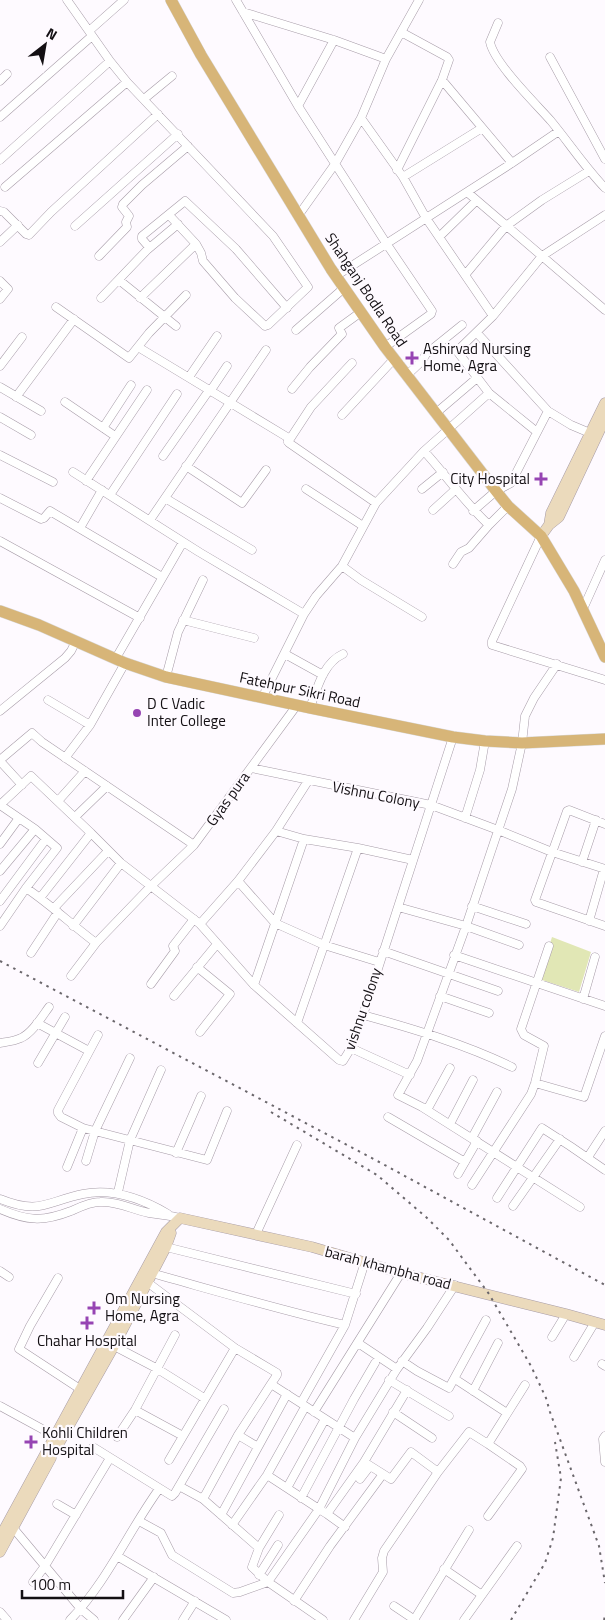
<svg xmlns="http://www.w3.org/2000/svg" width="605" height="1620" viewBox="0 0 605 1620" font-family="'Titillium Web',sans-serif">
<rect width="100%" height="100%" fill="#fefaff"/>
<!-- green -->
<path fill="#e1e7b5" d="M552 937 591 952 579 992 539 979Z"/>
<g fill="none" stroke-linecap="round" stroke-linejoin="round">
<defs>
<path id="street" d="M67 0 110 61 127 82 273 236 308 287 268 325 265 326 235 298 203 261 201 253 196 244 169 215
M236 0 298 106 386 243 432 311 431 314 385 347
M243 12 334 40 386 59 361 118 403 177 426 218 493 316
M498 23 490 42C494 63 536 104 551 121 570 144 584 166 605 188
M89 31 124 0
M550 57 605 159
M386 59 419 0
M442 80 512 163
M0 81 7 74
M144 99 172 76
M298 106 334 40
M0 117 92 36
M0 160 110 61
M397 170 442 80 449 60 447 57 401 32
M403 177 482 128
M5 187 127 82
M467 192 605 310
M0 211 4 212 26 234 29 235 51 212 158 114
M298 216 335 164 361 118
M75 226 178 134
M439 237 476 201
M0 242 18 225
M147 250 178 224
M99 256 127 227 126 222 129 216 122 207 123 204 142 185 188 146
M465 275 506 226 542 200 589 171
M336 276 512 163 559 131
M119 280 176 326
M0 281 8 289 0 299
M101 298 148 249V246L142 239V236L185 201 236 249 287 308
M140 298 196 244
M56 307 129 358 149 333 186 295
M296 330 344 288
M477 333 548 411 571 425 590 433
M138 347 287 437 289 443 376 503
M0 366 22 337
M407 375 422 361 426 354 462 325
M189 377 217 336
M0 387 41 411
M292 389 310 367 340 336 342 334 339 328 361 312
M211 390 227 366
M16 397 74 319
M65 402 115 436
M436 413 477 378
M342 415 394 359
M0 417 31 435
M103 428 131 385
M537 432 489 393 457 351 493 316 542 256 605 215
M288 442 311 407 352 363
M424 451C446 475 465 503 489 525L508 506
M0 455 53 482
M163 456 210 389
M186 466 242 503 266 470
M73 472 199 552 304 614
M86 481 147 390
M306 489 363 526
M422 489 443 472
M110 495 177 394
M0 498 41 519 44 518 50 511 162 577
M433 510 456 489
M473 511 496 491 511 483 548 411
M150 520 165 498
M80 528 102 490
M541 536 492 641V645L605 680
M0 541 140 618
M252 550 165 498 266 350
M453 564 461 552 469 548 489 525
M342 566 361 580 422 617
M583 609 605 560
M183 620 254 638
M285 654 323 675
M116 658 183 542
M557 664 534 698 525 716 522 743 512 789 466 926 417 1061 398 1095 422 1107 580 1207
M166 677 178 632 203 580
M262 698 304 614 316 596 342 566 376 503 424 451 489 393
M48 700 90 725 125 663
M310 708C317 689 323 663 343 654
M0 711 65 658 71 651 76 641
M65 758 90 725
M0 760 32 733 42 742 194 845
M0 761 22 785
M251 768 431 805 498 830 552 852 605 869
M58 801 85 771
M75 817 107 786
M465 818 480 770 485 741
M605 824 569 810 567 811 535 900 536 902 605 926
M276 831 304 839 358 848
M0 844 19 818
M582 862 596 820
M0 871 35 829
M238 881 275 923 324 945 379 962
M26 888C51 905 72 925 96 943
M40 898 91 833
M0 901 46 839
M472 906 526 924
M398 907 466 926 519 945
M54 908 108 851
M589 921 604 869
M200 924 238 881 276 831 308 781
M0 926 26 888 57 848 35 829 0 805 31 776 91 833 121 863 200 924 254 985 339 1060 343 1061 351 1048 363 1015 453 737
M73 926 121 863
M383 951 498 991
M31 953 58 912
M454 955 605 1006
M197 967 230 994 200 1032
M71 976 96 943 150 887 194 845 297 705
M151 984 175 951 173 946 194 919
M254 985 304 839
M174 996 217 944
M440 996 489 1013
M583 999 595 957
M363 1015C414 1029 464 1044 512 1067
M37 1023 89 1051
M297 1023 358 848 413 860
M98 1035 58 1110V1113L61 1117 83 1128 207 1160 227 1111
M0 1043C6 1042 15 1041 21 1038 32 1033 41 1018 49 1007
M351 1048 410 1075
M38 1063 65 1017
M535 1083 584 1097 605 1036
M427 1110 450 1068
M388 1117 465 1162
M450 1124 473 1080
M472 1138 497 1092
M176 1153 201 1096
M588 1157 605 1131
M86 1161 95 1131 130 1058
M67 1167 83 1128
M458 1174 477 1141
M472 1185 531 1094 535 1083 544 1046 524 1035 521 1029 549 946
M118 1192 130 1140 161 1070
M497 1198 542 1128 570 1146 605 1170
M0 1199C40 1215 45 1202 83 1194 113 1188 141 1198 168 1214
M513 1206 560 1139
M0 1209C27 1221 43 1222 71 1211 80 1207 90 1202 100 1202 118 1201 133 1210 149 1213 160 1215 169 1215 180 1218
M256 1234 297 1145
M166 1247 356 1294
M0 1271 9 1277
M151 1273C216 1291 280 1310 345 1325
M58 1278 30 1326 19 1349 80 1389
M147 1282 235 1348 277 1373V1375L271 1384
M552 1337 566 1314
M358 1343 397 1369 427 1328 455 1285
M114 1346 156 1368 204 1398
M574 1357 595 1322
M402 1361 417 1371 449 1388 486 1320
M602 1364 605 1366
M455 1379 507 1413
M389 1380 449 1416
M407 1390 364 1462 391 1479 411 1452 438 1472
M473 1391 498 1343
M301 1403 345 1325 365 1262
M0 1406 55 1436
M135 1410 183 1436
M314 1412 401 1273
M393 1412 432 1438
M605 1436 603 1439 605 1462
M117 1437 135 1410 175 1335
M93 1447 172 1496 175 1493 224 1409
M258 1447 238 1435 271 1384 355 1438
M169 1460 235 1348
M267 1475 319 1509 268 1582 323 1620
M360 1479 370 1466
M179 1486 203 1499 259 1548 279 1515
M287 1488 325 1419
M301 1498 354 1399 375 1363
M203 1499 238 1435
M57 1504 76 1515
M327 1514 319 1509 355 1438 397 1369
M221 1515 287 1394
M488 1516 522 1469 520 1466 488 1444 525 1385
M139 1521 161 1533 172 1555 233 1593 240 1592 268 1582
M232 1525 267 1475 305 1407
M345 1527 327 1514 364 1462
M14 1529 81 1609 94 1620
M259 1548 252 1567 268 1582
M117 1556 226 1620
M444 1569 482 1595
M259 1575 278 1545
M33 1582 45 1566 110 1458
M294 1601 330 1546 383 1474
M394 1606 415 1620
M0 1612 7 1620
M70 1620C107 1582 128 1532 159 1489
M123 1620 154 1577
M183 1620 195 1601
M354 1620 383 1572 382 1558 384 1551 438 1472 469 1432 488 1444
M414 1620 469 1530
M464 1620 517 1546"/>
<path id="secondary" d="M549 525 551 513 605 403
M541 536 549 525 559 517 605 419
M58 1445 114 1346 166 1247 171 1233
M0 1537 166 1232 180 1218 312 1247 401 1273 566 1314 605 1325
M0 1552 51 1458"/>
<path id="primary" d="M171 0 201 55 331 269 385 347 496 491 508 506 541 536 574 591 605 657
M0 611 39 625 125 663 166 677 310 708 453 737 485 741 522 743 605 739"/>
</defs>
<!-- street casing -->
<use href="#street" stroke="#a79ca8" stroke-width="9"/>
<!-- secondary casing -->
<use href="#secondary" stroke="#a79ca8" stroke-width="11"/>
<!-- primary casing -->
<use href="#primary" stroke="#d9d9d9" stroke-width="12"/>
<!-- street -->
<use href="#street" stroke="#fff" stroke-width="8"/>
<!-- secondary -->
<use href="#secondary" stroke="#ebdabc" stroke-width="10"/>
<!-- primary -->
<use href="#primary" stroke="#d7b578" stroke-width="11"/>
<!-- rail -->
<path stroke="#6b676c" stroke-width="2" stroke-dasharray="2.5 5" stroke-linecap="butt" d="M0 961 381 1163 605 1285
M271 1112 377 1175 426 1217 449 1240 489 1294 531 1366 546 1398 550 1412 599 1546 605 1583
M511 1620 545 1563 553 1538 561 1478 555 1442
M604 1620 605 1616"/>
</g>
<!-- markers -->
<g fill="#9644b3" stroke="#fefaff" stroke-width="2">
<path d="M409.5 350.5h5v5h5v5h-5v5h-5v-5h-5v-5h5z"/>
<path d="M538.5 471.5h5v5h5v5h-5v5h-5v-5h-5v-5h5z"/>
<circle cx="137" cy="713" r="5"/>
<path d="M91.5 1300.5h5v5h5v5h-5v5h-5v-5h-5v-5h5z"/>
<path d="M84.5 1315.5h5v5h5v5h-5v5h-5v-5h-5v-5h5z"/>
<path d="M28.5 1434.5h5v5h5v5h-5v5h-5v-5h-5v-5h5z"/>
</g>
<g text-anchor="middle" stroke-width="4.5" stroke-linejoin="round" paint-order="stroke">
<!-- street labels -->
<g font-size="15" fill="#130f13" stroke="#fefaff">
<text transform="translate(366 290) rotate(56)" y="5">Shahganj Bodla Road</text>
<text transform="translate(300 690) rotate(12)" y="5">Fatehpur Sikri Road</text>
<text transform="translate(376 795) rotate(11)" y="5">Vishnu Colony</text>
<text transform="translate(228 799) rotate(-54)" y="5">Gyas pura</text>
<text transform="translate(363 1009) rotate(-71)" y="5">vishnu colony</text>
<text transform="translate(388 1268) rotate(15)" y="5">barah khambha road</text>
</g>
<!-- poi labels -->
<g font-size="15" fill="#130f13" stroke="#fefaff" text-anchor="start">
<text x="423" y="354">Ashirvad Nursing<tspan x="423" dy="17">Home, Agra</tspan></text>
<text x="530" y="484" text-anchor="end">City Hospital</text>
<text x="147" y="709">D C Vadic<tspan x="147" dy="17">Inter College</tspan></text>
<text x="105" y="1304">Om Nursing<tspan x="105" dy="17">Home, Agra</tspan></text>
<text x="87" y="1346" text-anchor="middle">Chahar Hospital</text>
<text x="42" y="1438">Kohli Children<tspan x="42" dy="17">Hospital</tspan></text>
</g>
</g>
<!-- north arrow -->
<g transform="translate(45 45) rotate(31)" stroke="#fefaff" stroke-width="4" paint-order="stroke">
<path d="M0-4L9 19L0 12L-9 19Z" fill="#130f13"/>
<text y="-8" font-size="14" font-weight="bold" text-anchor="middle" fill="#130f13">N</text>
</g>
<!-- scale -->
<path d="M22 1590v8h101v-8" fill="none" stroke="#130f13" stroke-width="2.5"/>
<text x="30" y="1590" font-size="15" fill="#130f13" stroke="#fefaff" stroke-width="4" paint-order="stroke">100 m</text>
</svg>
